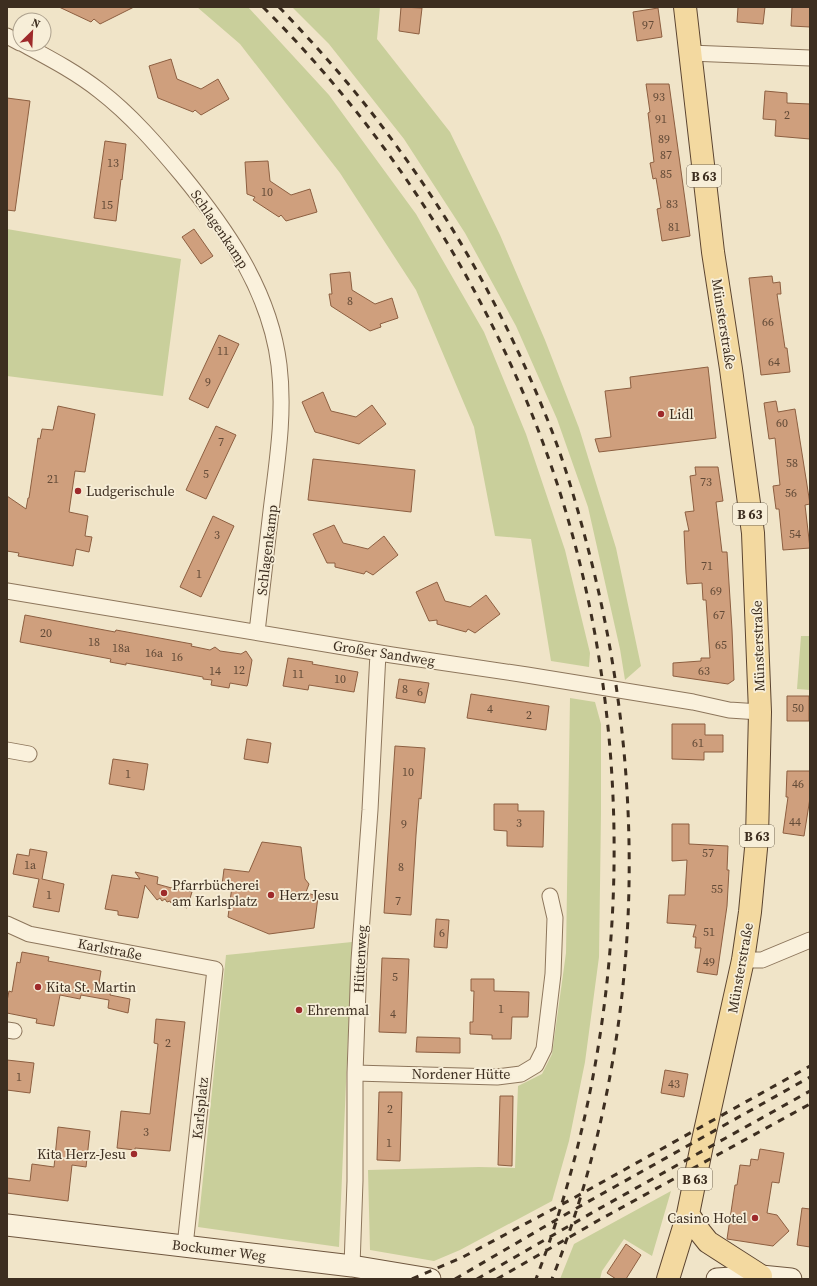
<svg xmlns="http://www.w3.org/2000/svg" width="817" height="1286" viewBox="0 0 817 1286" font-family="'Source Serif 4',serif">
<rect width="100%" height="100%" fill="#f0e4c8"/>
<!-- green -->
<path fill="#c9cf9b" d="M197 7H248L329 95 416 214 484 332 526 434 565 550 590 653 589 667 551 661 531 539 495 536 474 427 416 290 340 173 240 44Z
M292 7H380L377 39 450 132 500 235 545 340 579 428 616 548 641 666 625 680 620 649 588 507 557 419 516 326 465 233 404 139 329 44Z
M7 229 181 259 163 396 7 376Z
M801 636H810V690L797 689Z
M570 698 595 702 601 724V814L599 957 585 1062 569 1141 552 1201 460 1250 434 1261 370 1250 368 1170 479 1167 515 1168 518 1086 542 1074 552 1054 566 953Z
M352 942 339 1247 198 1227 226 955Z
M671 1191 652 1256 624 1239 602 1271 600 1279H560L574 1244Z"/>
<!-- building -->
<path fill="#cf9f7d" stroke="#8d5f41" d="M59 7H134L100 24 94 19 91 22Z
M401 7 422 8 419 34 399 31Z
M738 7H765L763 24 737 22Z
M792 7H810V27L791 26Z
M658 8 662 37 637 41 633 12Z
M171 59 177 79 201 89 218 79 229 99 201 115 195 110 193 112 158 98 149 66Z
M646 84H669L690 236 662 241 657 209 661 208 656 178 653 179 650 163 654 162 648 113 650 112Z
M765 91 787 93V103L810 104V139L775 136 776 120 763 119Z
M7 98 30 101 15 211 7 210Z
M105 141 126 144 122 180 121 179 116 221 94 218Z
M268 161 270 181 291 195 310 189 317 212 286 221 281 215 279 217 253 200 255 197 247 194 245 162Z
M194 229 213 256 201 264 182 237Z
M350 272 352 290 375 304 392 298 398 318 380 324 381 327 370 331 331 306 329 294H332L330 274Z
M772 276 773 283 780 282 781 294H777L785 348H787L790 372 761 375 749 278Z
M219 335 239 344 208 408 189 399Z
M708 367 716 438 599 452 595 439 611 437 605 391 631 388 630 377Z
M323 392 331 411 356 417 372 405 386 424 359 444 315 432 302 402Z
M776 401 778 412 795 409 810 504 805 505 810 548 783 550 779 509H776L773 486 780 485 775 438 769 439 764 403Z
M58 406 95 414 85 472 75 471 69 512 88 516 85 536 92 537 89 552 76 549 73 566 18 556 19 553 7 551V496L26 509 28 498H29L38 438 40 439 42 429 53 430Z
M216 426 236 435 206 499 186 490Z
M313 459 415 470 411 512 308 500Z
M695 467H718L723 501 716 502 722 552H727L732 630 734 680 728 684 673 676V663L701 661V658H710L706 600H703L702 583 687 584 686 573 684 531H689L685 512 694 511 690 476 696 475Z
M213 516 234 526 201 597 180 587Z
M334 525 343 543 368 549 384 536 398 555 373 575 366 571 364 574 335 567V563H327L313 534Z
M437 582 445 601 470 607 486 595 500 614 475 633 468 629 466 632 437 624V620L429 621 416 592Z
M25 615 115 632 116 630 192 644 191 646 210 650 215 647 220 651 241 654 246 651 252 660 248 683 247 686 230 683 229 688 211 685 212 680 203 679V677L126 663V665L110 662 111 659 20 642Z
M288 658 313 662 312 664 358 672 354 692 309 685 308 690 283 686Z
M399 679 429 683 425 703 396 698Z
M471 694 549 706 546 730 467 718Z
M787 696H809V721H787Z
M672 724H705V735H723V752H704V760L672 759Z
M247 739 271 743 268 763 244 759Z
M395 746 425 748 421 799 419 798 416 835 411 915 384 913Z
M113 759 148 764 144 790 109 784Z
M787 771H810V798L804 836 783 833 788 797H786Z
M494 804H518V811H544L543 847 507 846V831L494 830Z
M672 824H689V844L728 846 727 870H729L727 906 717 975 697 972 701 948H695L696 937H693L696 925 667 923 669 895H685L687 860 672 861Z
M262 842 301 847 305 879 309 884 306 892 318 897 314 928 269 934 228 917 232 886 222 885 224 869 249 872Z
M30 849 47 852 42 879 64 884 59 912 33 907 39 879 13 874 17 854 29 856Z
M135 872 158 877 157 884 179 890 180 888 192 892 187 908 171 903 170 901 167 902 165 899 162 901 160 898 157 900 145 885 138 918 118 915V911L105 909 112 875 140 879Z
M436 919 449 920 447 948 434 947Z
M22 952 49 957 48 961 101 971 99 983 112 985 110 995 130 999 128 1013 108 1008 109 1000 81 995 80 999 60 995 54 1026 36 1023 37 1019 7 1013V1001L9 991 12 992 17 962 20 963Z
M382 958 409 959 406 1033 379 1032Z
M471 979H494V991L529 992 528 1017H512L511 1039H492V1035L470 1034V1022H473L474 991H471Z
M156 1019 185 1022 170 1151 135 1148V1150L117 1148 121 1111 150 1114 158 1044 154 1043Z
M417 1037 460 1038V1053L416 1052Z
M7 1060 34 1063 30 1093 7 1090Z
M665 1070 688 1074 684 1097 661 1093Z
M379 1092H402L400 1161 377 1160Z
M500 1096H513L512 1166 498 1165Z
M58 1127 90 1131 86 1167 72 1165 68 1201 7 1193V1178L30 1181 32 1164 54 1167Z
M760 1149 784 1153 779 1183 772 1182 767 1213 777 1215 789 1231 773 1246 727 1239 735 1185H737L740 1165 750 1166 751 1159 758 1160Z
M802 1208 810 1209V1247L797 1245Z
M626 1244 641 1255 626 1279H616L607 1273Z"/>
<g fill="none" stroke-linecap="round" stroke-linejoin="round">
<defs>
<path id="minor" d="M7 36 20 43
M23 44C49 58 76 72 100 91 131 115 157 145 182 175 228 231 270 292 279 365 285 414 277 462 271 511 266 551 262 592 257 632
M690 53 810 58
M7 591 392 655 527 675 693 702 729 710 760 712
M7 750 29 754
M7 924 29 934 215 969 185 1246
M743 960H762L810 940
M7 1030 14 1031
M355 1073 497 1077 521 1074 536 1065 544 1049 553 974 555 918 550 896
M352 1266 355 1181V1073L359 960 370 810 378 653"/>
<path id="secondary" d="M7 1225 352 1266 430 1279
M717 1279 761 1276 791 1279"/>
<path id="primary" d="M688 1214 700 1232 708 1242 761 1276
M668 1279 688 1214 702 1145 743 960 750 912 757 838 760 712 753 533 731 369 713 252 685 7"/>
</defs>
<!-- minor casing -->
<use href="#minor" stroke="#8d765c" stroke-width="17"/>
<!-- secondary casing -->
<use href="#secondary" stroke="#6f573f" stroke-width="23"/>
<!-- primary casing -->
<use href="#primary" stroke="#5b4430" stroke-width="24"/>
<!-- minor -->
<use href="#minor" stroke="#faf1dc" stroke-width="15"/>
<!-- secondary -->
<use href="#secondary" stroke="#faf1dc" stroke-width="21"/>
<!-- primary -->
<use href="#primary" stroke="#f3d9a0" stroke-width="22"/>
<!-- rail -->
<path stroke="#3d2e20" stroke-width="3" stroke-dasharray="7 7" stroke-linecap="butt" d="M263 7C382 126 476 269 537 427 641 696 639 1009 536 1279
M279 7C320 50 360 95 395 144 458 229 509 323 548 421 566 466 579 513 591 560 651 797 642 1051 552 1279
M412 1279 463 1257 572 1199 810 1066
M455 1279 568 1213 810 1077
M477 1279 595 1211 810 1091
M497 1279 599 1220 810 1104"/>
</g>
<!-- markers -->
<g fill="#9e2a2b" stroke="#f7eed8" stroke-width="1.5">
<circle cx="661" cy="414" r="4"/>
<circle cx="78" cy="491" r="4"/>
<circle cx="164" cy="893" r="4"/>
<circle cx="271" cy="895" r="4"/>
<circle cx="38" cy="987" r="4"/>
<circle cx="299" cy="1010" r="4"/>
<circle cx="134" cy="1154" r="4"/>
<circle cx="755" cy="1218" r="4"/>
</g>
<g text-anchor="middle" stroke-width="3.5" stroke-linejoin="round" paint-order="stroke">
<!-- number labels -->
<g font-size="12" fill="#624a37">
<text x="648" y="29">97</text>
<text x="659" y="101">93</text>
<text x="787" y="119">2</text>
<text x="661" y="123">91</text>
<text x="664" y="143">89</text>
<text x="666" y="159">87</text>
<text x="113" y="167">13</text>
<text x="666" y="178">85</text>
<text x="267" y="196">10</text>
<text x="672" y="208">83</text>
<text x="107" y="209">15</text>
<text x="674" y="231">81</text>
<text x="350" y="305">8</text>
<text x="768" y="326">66</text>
<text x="223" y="355">11</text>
<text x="774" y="366">64</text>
<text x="208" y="386">9</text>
<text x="782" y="427">60</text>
<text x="221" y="446">7</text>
<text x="792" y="467">58</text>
<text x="206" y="478">5</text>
<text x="53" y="483">21</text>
<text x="706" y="486">73</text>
<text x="791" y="497">56</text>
<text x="795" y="538">54</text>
<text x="217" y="539">3</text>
<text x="707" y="570">71</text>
<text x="199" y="578">1</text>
<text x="716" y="595">69</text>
<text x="719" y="619">67</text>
<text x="46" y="637">20</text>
<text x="94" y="646">18</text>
<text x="721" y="649">65</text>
<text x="121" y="652">18a</text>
<text x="154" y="657">16a</text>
<text x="177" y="661">16</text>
<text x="239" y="674">12</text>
<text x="215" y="675">14</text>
<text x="704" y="675">63</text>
<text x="298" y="678">11</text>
<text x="340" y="683">10</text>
<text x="405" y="693">8</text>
<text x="420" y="696">6</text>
<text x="798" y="712">50</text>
<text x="490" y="713">4</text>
<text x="529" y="719">2</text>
<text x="698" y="747">61</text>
<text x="408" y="776">10</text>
<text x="128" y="778">1</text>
<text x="798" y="788">46</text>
<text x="795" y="826">44</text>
<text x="519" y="827">3</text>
<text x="404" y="828">9</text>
<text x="708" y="857">57</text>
<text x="30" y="869">1a</text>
<text x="401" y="871">8</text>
<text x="717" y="893">55</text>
<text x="49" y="899">1</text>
<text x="398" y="905">7</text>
<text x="709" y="936">51</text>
<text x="442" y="937">6</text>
<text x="709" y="966">49</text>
<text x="395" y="981">5</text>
<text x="501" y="1013">1</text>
<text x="393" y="1018">4</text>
<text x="168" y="1047">2</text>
<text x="19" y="1081">1</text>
<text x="674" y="1088">43</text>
<text x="390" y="1113">2</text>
<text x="146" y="1136">3</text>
<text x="389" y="1147">1</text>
</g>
<!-- shield labels -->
<g fill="#f7eed8" stroke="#756857" stroke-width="1">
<rect x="687" y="165" width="34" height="22" rx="3"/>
<rect x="733" y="503" width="34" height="22" rx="3"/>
<rect x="740" y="825" width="34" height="22" rx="3"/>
<rect x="678" y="1168" width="34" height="22" rx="3"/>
</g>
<g font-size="13" font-weight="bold" fill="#3d2e20">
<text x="704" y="181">B 63</text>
<text x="750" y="519">B 63</text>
<text x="757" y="841">B 63</text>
<text x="695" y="1184">B 63</text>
</g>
<!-- street labels -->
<g font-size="14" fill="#3d2e20" stroke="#f7eed8">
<text transform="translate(220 229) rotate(56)" y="5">Schlagenkamp</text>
<text transform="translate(724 324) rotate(81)" y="5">Münsterstraße</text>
<text transform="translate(267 550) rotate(-83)" y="5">Schlagenkamp</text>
<text transform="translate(758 646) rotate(-92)" y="5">Münsterstraße</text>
<text transform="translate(384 653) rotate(9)" y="5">Großer Sandweg</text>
<text transform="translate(110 949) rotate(11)" y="5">Karlstraße</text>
<text transform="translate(360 959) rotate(-87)" y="5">Hüttenweg</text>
<text transform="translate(740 968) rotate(-80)" y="5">Münsterstraße</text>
<text x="461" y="1079">Nordener Hütte</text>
<text transform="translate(200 1108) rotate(-84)" y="5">Karlsplatz</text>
<text transform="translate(219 1250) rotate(7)" y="5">Bockumer Weg</text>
</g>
<!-- poi labels -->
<g font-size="14" fill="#3d2e20" stroke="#f7eed8" text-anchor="start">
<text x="669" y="419">Lidl</text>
<text x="86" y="496">Ludgerischule</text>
<text x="172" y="890">Pfarrbücherei<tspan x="172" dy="16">am Karlsplatz</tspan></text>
<text x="279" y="900">Herz Jesu</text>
<text x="46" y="992">Kita St. Martin</text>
<text x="307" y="1015">Ehrenmal</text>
<text x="126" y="1159" text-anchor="end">Kita Herz-Jesu</text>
<text x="747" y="1223" text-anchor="end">Casino Hotel</text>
</g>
</g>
<!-- border -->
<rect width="817" height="1286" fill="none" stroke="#3d2e20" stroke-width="16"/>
<!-- north arrow -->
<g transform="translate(32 32) rotate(24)"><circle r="19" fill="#f7eed8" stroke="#ada18e"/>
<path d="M0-3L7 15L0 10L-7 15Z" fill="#9e2a2b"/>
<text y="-6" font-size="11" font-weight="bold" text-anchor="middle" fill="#3d2e20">N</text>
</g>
</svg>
